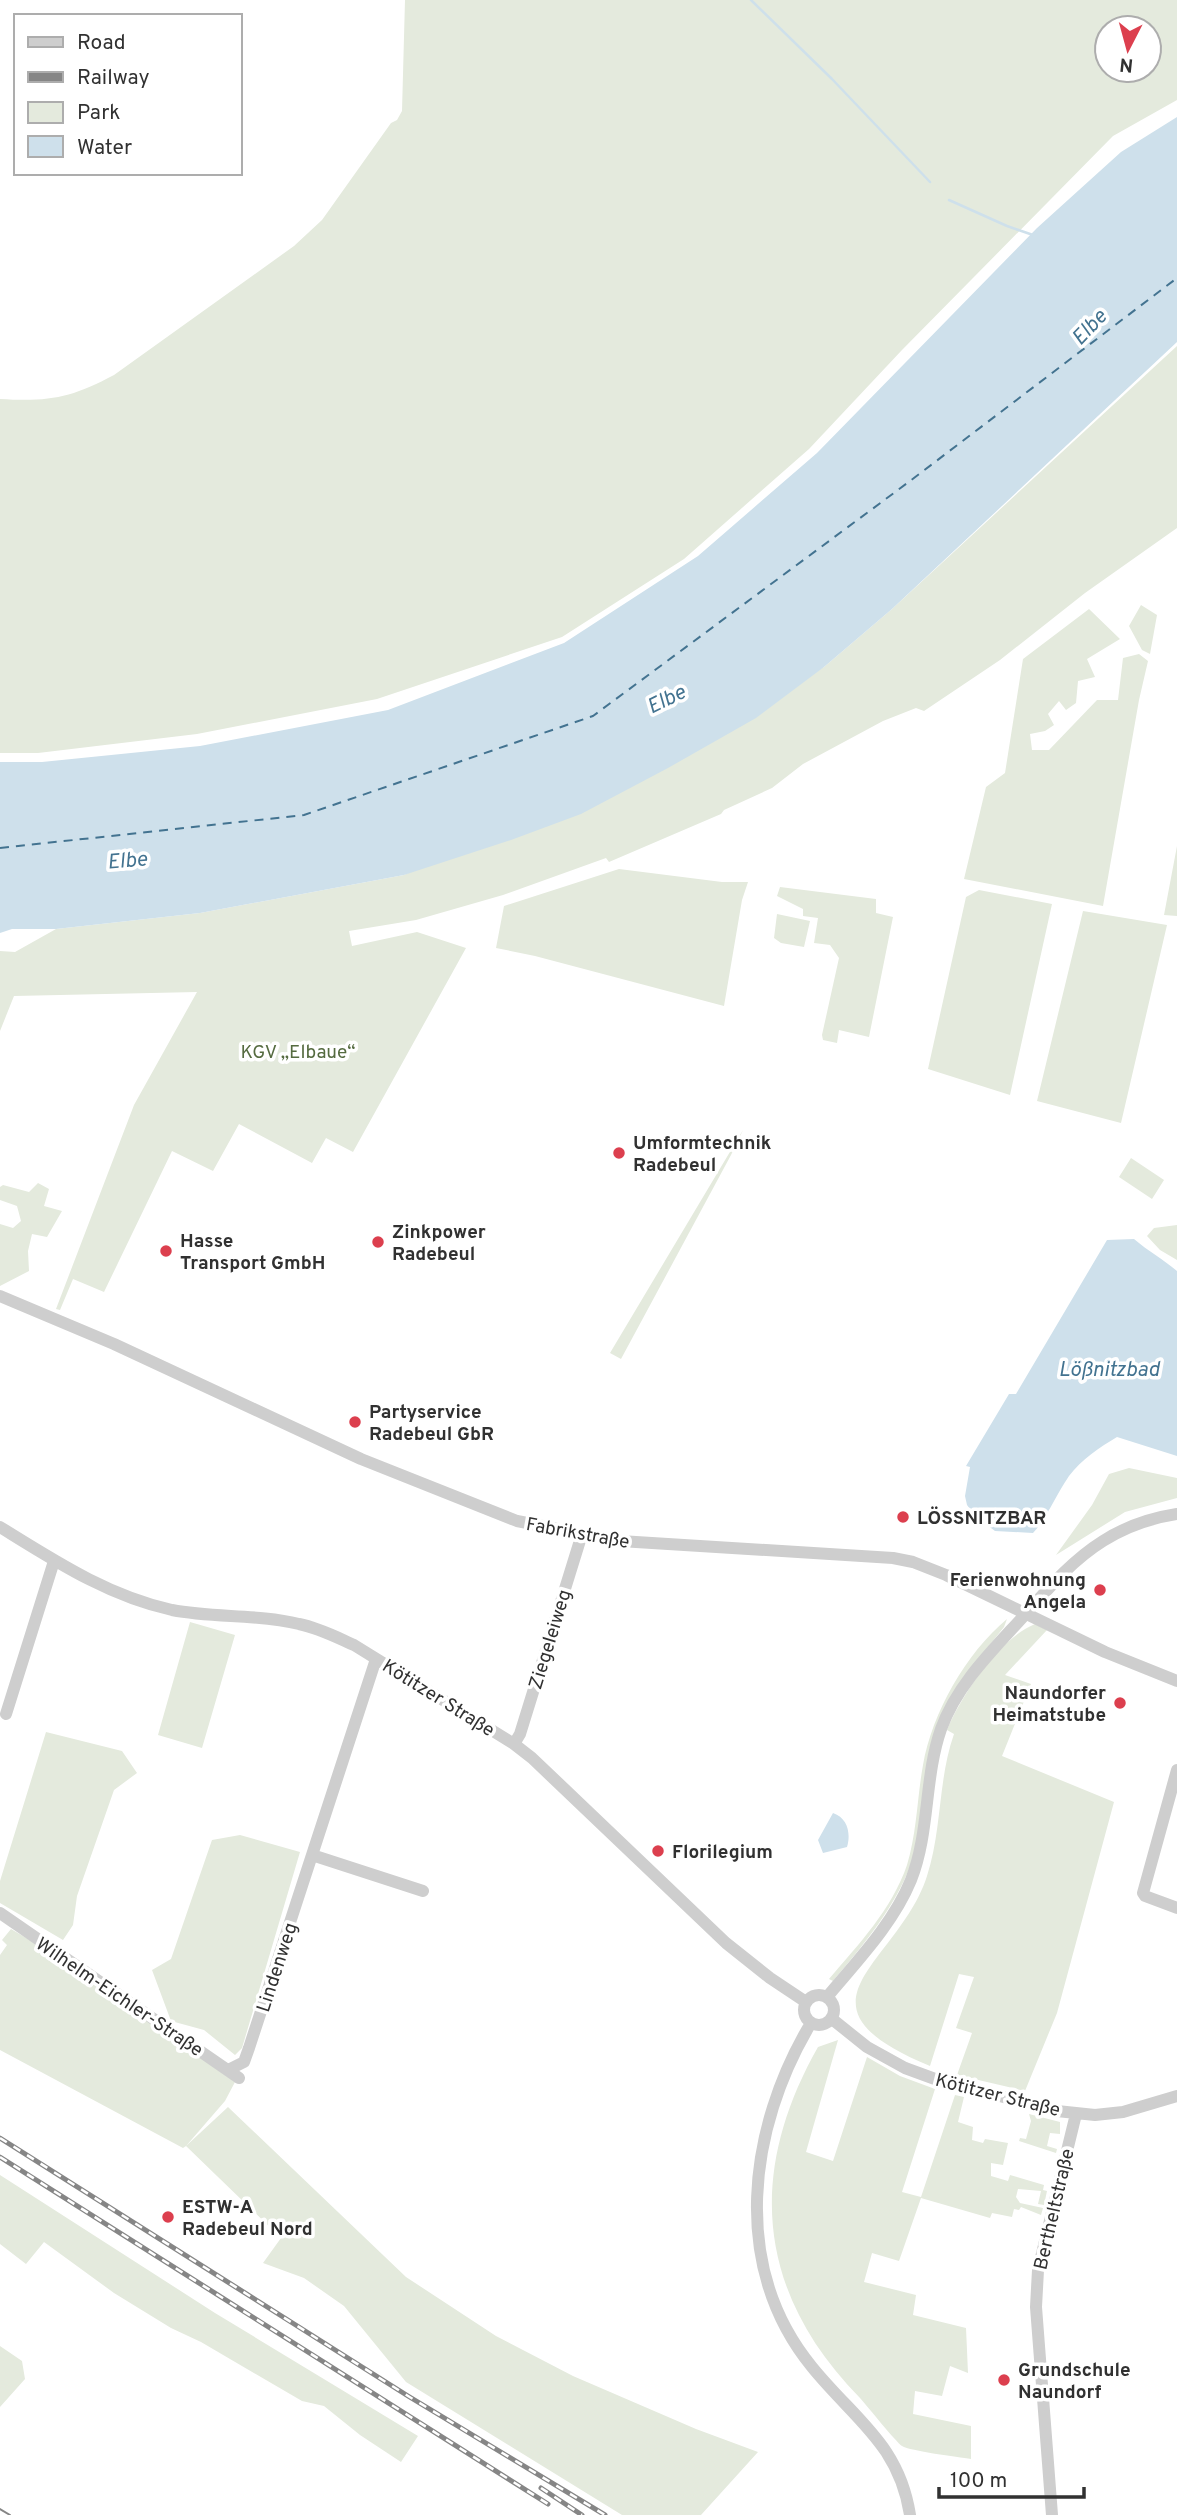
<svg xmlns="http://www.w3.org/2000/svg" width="1177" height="2515" viewBox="0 0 1177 2515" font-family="Overpass,sans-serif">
<rect width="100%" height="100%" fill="#fff"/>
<!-- green -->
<path fill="#e4eadd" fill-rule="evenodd" d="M405 0H1177V100L1113 136 902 350 809 449 684 559 562 637 377 699 197 734 38 753H0V399C49 402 71 398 114 375L294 246 322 220 391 123 397 120 402 111ZM1107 28H1149V70H1107Z
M1177 346V528L1085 593 1000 660 924 711 916 708 883 721 803 764 772 788 724 810 721 814 609 862 606 858 503 895 416 920 349 931 352 946 417 932 466 948 353 1152 326 1138 312 1163 239 1124 213 1171 172 1151 104 1292 73 1279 60 1310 56 1309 134 1105 197 992 14 996 0 1031V951L15 952 56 929 200 913 404 875 824 667 892 609Z
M1141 605 1157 615 1150 654 1142 650 1129 626Z
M1089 609 1120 639 1087 659 1095 677 1078 681 1076 703 1066 710 1059 701 1048 714 1054 725 1045 731 1030 734 1032 750H1049L1097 700H1118L1123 658 1139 654 1148 661 1139 700 1103 906 964 879 986 787 1005 773 1023 659Z
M1177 846V916L1164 915Z
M619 869 722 882H748L742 900 724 1006 535 956 496 948 504 906Z
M780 887 876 899V913L893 917 869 1037 839 1030 837 1043 823 1040 822 1035 839 958 830 945 814 943 818 918 803 916V909L777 896Z
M979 890 1052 904 1010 1095 928 1069 966 897Z
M1083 911 1167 925 1121 1123 1037 1101Z
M777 914 810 921 804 947 781 943 774 938Z
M743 1130 731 1155 621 1359 610 1353Z
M1131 1158 1164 1180 1152 1199 1119 1177Z
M38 1183 49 1189 44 1206 62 1211 47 1237 32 1234 28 1251 29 1271 0 1286V1224L13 1228 21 1221 17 1206 0 1200V1187L3 1185 29 1192Z
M1177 1225V1260L1160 1250 1147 1236 1154 1228Z
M1129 1468 1177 1478V1498L1125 1512 1056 1555 1092 1505 1109 1474Z
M1007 1619 1004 1627 964 1677 951 1697 911 1864C894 1909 864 1944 833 1981L829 1979C859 1944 892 1909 907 1865 917 1832 917 1798 923 1765 932 1713 966 1653 1007 1619Z
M190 1622 235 1635 202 1748 158 1735Z
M1035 1624 1047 1630 1005 1675 1031 1684 1002 1756 1114 1802 1057 2013 1025 2091 957 2075 972 2033 956 2028 974 1977 959 1974 930 2066C780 2004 899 1964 927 1876 942 1830 938 1779 954 1734L947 1730C961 1696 1000 1638 1035 1624Z
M46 1732 122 1751 137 1773 114 1790 77 1896 73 1925 63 1940 0 1903V1881Z
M240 1835 300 1852 242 2048 235 2055 204 2030 171 2021 152 1970 171 1959 212 1840Z
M11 1929 45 1949 235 2082 225 2101 186 2146 228 2107 406 2277 496 2336 573 2376 696 2429 758 2452 701 2515H622L406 2382 344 2306 304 2278 263 2263 281 2238 186 2146 183 2148 0 2050V1955L7 1945 2 1940Z
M838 2040 806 2152 833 2161 867 2057 900 2076 935 2089 902 2192 921 2197 955 2095 964 2097 958 2122 973 2127 972 2140 983 2143 985 2139 1008 2143 1003 2165 991 2163V2176L1008 2181 1010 2175 1044 2185 1043 2190 1047 2191 1044 2205 1038 2204 1041 2191 1018 2189 1016 2197 1020 2203 1043 2208 1041 2215 1021 2207 1019 2210 1014 2209 1012 2217 992 2213 990 2218 921 2198 899 2261 872 2253 864 2282 916 2295 913 2315 966 2328 968 2373 950 2366 942 2396 915 2391 913 2414 971 2426V2459C958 2457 910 2451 902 2446 896 2442 868 2407 860 2398 757 2293 746 2174 818 2047Z
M1029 2114 1060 2122V2134L1050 2133 1047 2146 1057 2149 1056 2153 1019 2141 1020 2138 1026 2139 1031 2121Z
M0 2175 215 2313 418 2436 401 2462 360 2435 324 2406 302 2401 201 2342 171 2328 114 2293 44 2242 26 2264 0 2244Z
M0 2346 22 2361 25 2379 0 2407Z"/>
<!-- water -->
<path fill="#cee0eb" d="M1177 117V342L892 609 824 667 756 718 668 768 581 814 511 840 404 875 200 913 56 929H12L0 933V762H42L200 746 388 710 564 643 698 556 817 453 1037 228 1121 152Z
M1134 1239C1148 1251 1163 1259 1177 1271V1456L1117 1437C1100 1447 1081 1460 1069 1476 1056 1495 1047 1518 1033 1533L995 1531 975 1516 967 1505 965 1496 970 1467 966 1466 1009 1394H1016L1107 1240Z
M833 1813C848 1818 851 1834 847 1847L823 1853 818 1840Z"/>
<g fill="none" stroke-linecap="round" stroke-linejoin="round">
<!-- stream -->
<path stroke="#cee0eb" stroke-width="2.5" d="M751 0 832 79 930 182
M949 200 1007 226 1033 235"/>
<!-- ferry -->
<path stroke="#437390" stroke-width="2" stroke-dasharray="9 7" stroke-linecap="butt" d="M0 848 304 815 593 716 910 481 1177 278"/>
<!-- minor -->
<path stroke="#cecece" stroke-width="12" d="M0 1296 114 1344 361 1459 517 1521 620 1541 893 1558 913 1562 946 1575 1105 1652 1177 1681
M0 1527C55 1561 108 1596 172 1610 214 1618 258 1614 299 1624 319 1628 336 1637 354 1645L514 1744 532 1758 726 1943 770 1978 806 2002
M6 1714 54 1561
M514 1744 520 1734 582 1534
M1177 1770 1143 1893 1145 1896 1177 1908
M312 1855 423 1891
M0 1913 239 2078
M804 2010a15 15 0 1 1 30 0a15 15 0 1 1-30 0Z
M827 1997C857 1961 893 1924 911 1880 930 1832 924 1778 941 1729 957 1685 991 1652 1022 1618 1047 1590 1071 1561 1103 1541 1125 1527 1151 1518 1177 1514
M832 2019 867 2047 905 2068 935 2079 1057 2111 1095 2115 1123 2112 1177 2096
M811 2023C748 2128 730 2267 812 2367 855 2420 899 2444 910 2515
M228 2070 244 2062 249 2048 376 1659
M1052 2515 1036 2307 1038 2270 1076 2114"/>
<!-- tram -->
<path stroke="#868686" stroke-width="2" d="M0 2509 10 2515"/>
<defs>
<path id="rail" d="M0 2138 408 2396 605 2515
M0 2157 548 2504
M541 2488 582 2515"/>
</defs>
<!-- rail casing -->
<use href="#rail" stroke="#868686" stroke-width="5"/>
<!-- rail -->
<use href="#rail" stroke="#fff" stroke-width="2.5" stroke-dasharray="8" stroke-linecap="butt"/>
</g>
<!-- markers -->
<g fill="#dc3f4e" stroke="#fff" stroke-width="2.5">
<circle cx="619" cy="1153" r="7"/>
<circle cx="378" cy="1242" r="7"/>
<circle cx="166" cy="1251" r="7"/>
<circle cx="355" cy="1422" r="7"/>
<circle cx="903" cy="1517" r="7"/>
<circle cx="1100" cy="1590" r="7"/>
<circle cx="1120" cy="1703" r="7"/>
<circle cx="658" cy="1851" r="7"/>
<circle cx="168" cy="2217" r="7"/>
<circle cx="1004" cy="2380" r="7"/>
</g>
<g text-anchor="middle" stroke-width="7" stroke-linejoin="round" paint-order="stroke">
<!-- park labels -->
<g font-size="19" fill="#556b40" stroke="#fff">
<text x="298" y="1058">KGV „Elbaue“</text>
</g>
<!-- poi labels -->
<g font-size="19" font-weight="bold" fill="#313131" stroke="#fff" text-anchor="start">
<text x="633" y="1149">Umformtechnik<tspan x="633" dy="22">Radebeul</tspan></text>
<text x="392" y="1238">Zinkpower<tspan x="392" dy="22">Radebeul</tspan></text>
<text x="180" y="1247">Hasse<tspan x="180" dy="22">Transport GmbH</tspan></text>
<text x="369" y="1418">Partyservice<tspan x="369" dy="22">Radebeul GbR</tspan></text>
<text x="917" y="1524">LÖSSNITZBAR</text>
<text x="1086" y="1586" text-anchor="end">Ferienwohnung<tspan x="1086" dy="22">Angela</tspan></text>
<text x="1106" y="1699" text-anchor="end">Naundorfer<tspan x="1106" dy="22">Heimatstube</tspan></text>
<text x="672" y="1858">Florilegium</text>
<text x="182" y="2213">ESTW-A<tspan x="182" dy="22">Radebeul Nord</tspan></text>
<text x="1018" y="2376">Grundschule<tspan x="1018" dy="22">Naundorf</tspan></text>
</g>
<!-- street labels -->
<g font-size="19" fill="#313131" stroke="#fff">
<text transform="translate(578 1532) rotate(10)" y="7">Fabrikstraße</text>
<text transform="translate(549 1639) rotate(-73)" y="7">Ziegeleiweg</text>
<text transform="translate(439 1697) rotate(32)" y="7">Kötitzer Straße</text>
<text transform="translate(276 1967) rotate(-72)" y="7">Lindenweg</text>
<text transform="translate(120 1996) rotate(34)" y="7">Wilhelm-Eichler-Straße</text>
<text transform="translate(998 2094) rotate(14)" y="7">Kötitzer Straße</text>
<text transform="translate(1053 2209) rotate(-77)" y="7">Bertheltstraße</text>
</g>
<!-- water labels -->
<g font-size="21" font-style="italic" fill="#437390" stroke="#fff">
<text transform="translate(1089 327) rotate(-46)" y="7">Elbe</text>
<text transform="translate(666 699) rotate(-26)" y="7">Elbe</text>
<text transform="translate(127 860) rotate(-5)" y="7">Elbe</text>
<text x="1109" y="1376">Lößnitzbad</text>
</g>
</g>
<!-- legend -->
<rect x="14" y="14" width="228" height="161" fill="#ffffff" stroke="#adadad" stroke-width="2"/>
<rect x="28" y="37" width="35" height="10" fill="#cecece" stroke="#adadad" stroke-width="2"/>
<text x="77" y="49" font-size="21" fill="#313131">Road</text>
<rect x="28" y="72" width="35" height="10" fill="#868686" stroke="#adadad" stroke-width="2"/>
<text x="77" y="84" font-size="21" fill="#313131">Railway</text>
<rect x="28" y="102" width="35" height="21" fill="#e4eadd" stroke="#adadad" stroke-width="2"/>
<text x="77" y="119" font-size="21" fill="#313131">Park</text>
<rect x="28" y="136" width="35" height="21" fill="#cee0eb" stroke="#adadad" stroke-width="2"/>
<text x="77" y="154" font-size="21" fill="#313131">Water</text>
<!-- north arrow -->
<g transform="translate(1128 49) rotate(186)"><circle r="33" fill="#ffffff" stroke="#adadad" stroke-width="2"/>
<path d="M0-5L12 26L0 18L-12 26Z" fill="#dc3f4e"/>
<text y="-10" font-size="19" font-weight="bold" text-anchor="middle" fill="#313131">N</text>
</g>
<!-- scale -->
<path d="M939 2487v10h145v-10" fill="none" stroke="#313131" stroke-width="3.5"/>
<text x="950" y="2487" font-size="21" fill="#313131" stroke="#ffffff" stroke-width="5" paint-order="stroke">100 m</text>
</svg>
